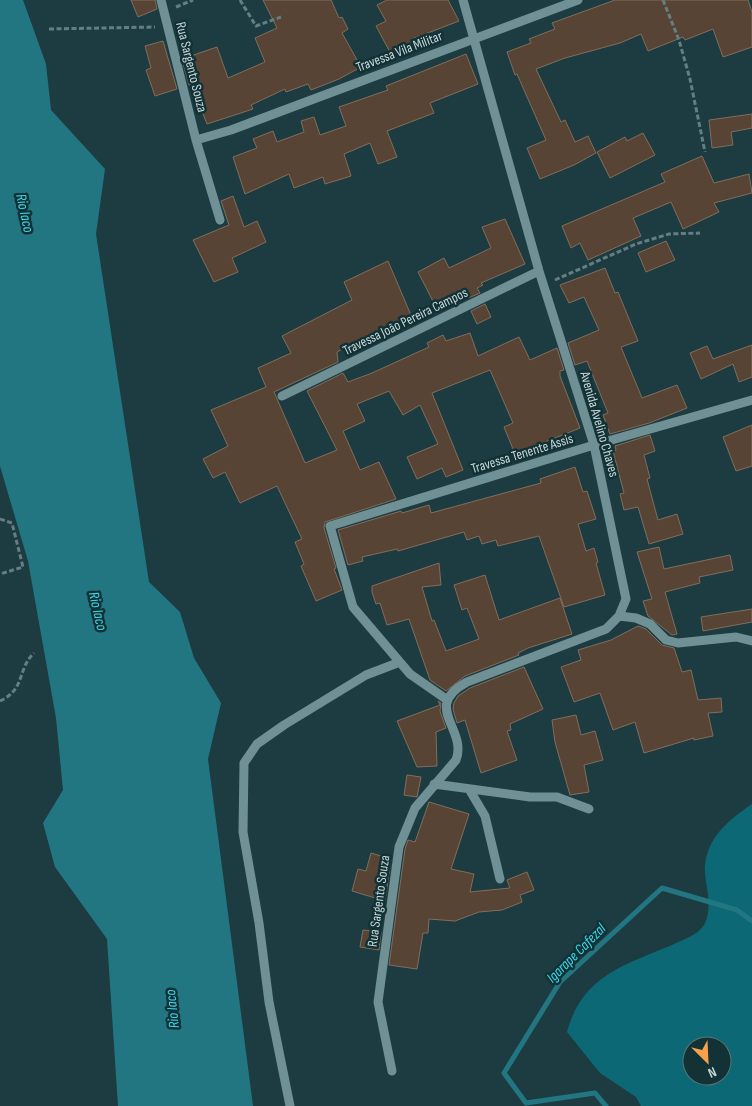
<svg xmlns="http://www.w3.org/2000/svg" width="752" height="1106" viewBox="0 0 752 1106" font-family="'Sofia Sans Condensed',sans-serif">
<rect width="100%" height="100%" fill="#1d3c41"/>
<!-- forest -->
<path fill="#0b6874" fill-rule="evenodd" d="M752 804V1106H641L636 1097 600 1073 567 1032C582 976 624 965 672 945 682 940 698 935 704 925 709 917 709 904 708 895 707 885 704 874 705 865 708 836 730 819 752 804ZM692 1046H722V1076H692Z"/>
<!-- water -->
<path fill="#227682" d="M0 0H23L46 64 51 110 105 169 96 234 149 582 180 612 194 658 221 703 208 759 253 1106H118L107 939 55 867 43 823 63 790 56 718 28 561 0 466Z"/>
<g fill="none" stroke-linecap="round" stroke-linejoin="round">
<!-- stream -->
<path stroke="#227682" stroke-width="5" d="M606 1106 595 1093 526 1103 504 1073 560 982 662 888 737 910 752 921"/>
</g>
<!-- building -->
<path fill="#574434" stroke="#826d5c" d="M131 0H155L157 9 138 17Z
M263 0H331L339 18 342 17 348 29 342 33 361 67 339 79 311 90 308 84 286 92 285 89 251 105 253 109 207 124 191 84 189 85 182 59 217 47 228 78 265 62 255 38 277 28Z
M387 0H448L459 21 412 39 414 42 391 54 376 26 386 21 377 5Z
M615 0H748L752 12V47L723 57 713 29 685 40 683 37 648 51 641 34 620 43 565 58 536 69 561 122 565 120 575 142 588 136 596 153 574 165 540 179 527 148 546 140 517 74 515 75 507 52 531 43 529 39 555 29 552 23Z
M163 41 177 89 155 96 146 70 151 68 145 46Z
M466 54 478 84 430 103 434 113 387 131 397 157 378 164 370 143 344 154 351 176 325 184 323 177 294 188 289 174 245 194 233 157 257 148 253 139 273 131 277 142 304 132 301 121 314 117 320 135 346 126 339 107 388 90 386 86Z
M752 114V128L731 132 733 145 712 148 709 120Z
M643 133 655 155 610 178 597 152 625 137 627 141Z
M702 156 714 183 749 174 752 193 714 203 719 212 683 229 671 202 633 218 641 236 588 260 580 243 571 248 562 226 665 182 661 174Z
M233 196 244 227 257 221 266 242 232 258 238 272 214 282 193 240 229 225 221 201Z
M505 219 525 264 481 283 483 285 477 288 480 293 466 299 465 296 438 311 418 272 444 258 449 268 491 248 482 227Z
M666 241 675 260 646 272 638 253Z
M388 261 413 320 390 330 391 333 372 342 368 335 337 352 338 362 274 392 305 463 337 450 307 391 343 373 348 382 372 373 429 347 427 343 443 335 446 341 470 333 478 356 519 337 530 360 557 348 564 370 560 371V376L580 428 515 454 504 427 513 423 490 370 432 393 463 470 446 477 442 468 417 479 407 457 438 444 420 405 403 415 389 391 357 404 365 421 343 431 360 470 379 462 396 499 325 522 324 528 336 568 334 569 342 590 316 601 301 566 304 564 295 542 302 539 277 486 240 503 225 472 213 478 203 459 228 446 211 410 266 387 258 368 291 353 282 336 352 300 344 282Z
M605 268 615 293 618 292 638 341 621 347 642 398 677 385 687 408 649 423 610 434 603 415 608 413 587 361 575 365 568 343 599 330 584 297 569 303 560 285Z
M485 304 491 317 477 324 471 311Z
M752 345V377L739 382 733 364 701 379 690 353 707 346 713 359Z
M752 425V466L736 471 723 437Z
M650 435 655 451 644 455 650 478 647 479 658 520 677 514 683 534 649 544 638 507 624 510 620 494 624 493 613 451 616 450 615 446Z
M575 467 583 492 587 491 596 519 578 524 586 551 594 548 598 562 596 563 605 595 564 607 539 536 498 546 496 540 482 544 479 536 467 540 464 532 398 551 397 549 362 557 363 561 348 565 338 530 401 511 402 513 429 505 431 513 541 483 540 479Z
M659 547 664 569 730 555 733 570 699 577 700 583 665 592 677 634 672 635 648 616 643 601 652 599 637 552Z
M439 563 441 585 422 587 432 621 434 620 446 651 479 639 467 608 462 610 454 585 485 575 499 620 560 598 572 634 528 648 518 653 519 655 465 676 446 691 430 680 409 619 387 625 380 603 376 604 372 592V586Z
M752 609V622L703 631 701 617Z
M638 626 646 629 662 645 674 648 682 672 691 670 698 700 721 698 722 712 708 713 713 736 694 740V738L644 753 635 722 613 730 600 693 574 702 561 667 581 660 578 650 611 640Z
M524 667 543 709 510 724 511 730 507 731 517 760 481 773 465 720 457 723 453 709 454 703 458 696 470 688Z
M438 701 441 703 440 711 446 728 436 732 437 766 417 767 397 721 440 705Z
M576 715 581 735 595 731 603 760 584 765 589 792 570 795 555 742 552 720Z
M407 775 421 777 417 797 404 795Z
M429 802 469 814 451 869 474 874 470 892 510 888 507 880 527 872 534 890 520 895 522 902 502 910 479 912 455 921 429 919 428 933H423L417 969 389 965 405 849 408 840 415 842Z
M371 853 391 859 385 901 352 891 358 869 366 871Z
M363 930 381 932 379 950 360 947Z"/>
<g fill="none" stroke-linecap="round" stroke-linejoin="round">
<!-- path -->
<path stroke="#657e82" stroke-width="3" stroke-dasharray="5 2.5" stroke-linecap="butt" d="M240 0 256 26 281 17
M663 0 679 40 690 79 705 152
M176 7 193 0
M49 29 155 27
M555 280 636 244 669 234 700 233
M0 519 12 523 23 567 0 574
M0 701C26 689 17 669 34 653"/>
<!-- minor -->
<path stroke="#6f9095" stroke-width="9" d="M161 0 196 140 220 220
M196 140 231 130 578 0
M282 396 539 271
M619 616 636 618 650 624 666 640 678 643 736 637 752 641
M446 699 410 674 353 607 330 526 594 445 752 400
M434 784 530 797H557L589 809
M469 789 485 816 500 879
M392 1071 378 1002 399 847 415 808 456 760C468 729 421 707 467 682L606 629 619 616 626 599 594 445 539 271 463 0
M290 1106 269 1002 259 923 243 832 244 763 257 744 284 725 366 675 400 662"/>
</g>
<g text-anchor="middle" stroke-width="5" stroke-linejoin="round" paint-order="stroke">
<!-- street labels -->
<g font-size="14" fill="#c6d7da" stroke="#133236">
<text transform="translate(399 51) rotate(-21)" y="5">Travessa Vila Militar</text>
<text transform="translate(192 67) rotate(76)" y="5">Rua Sargento Souza</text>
<text transform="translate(405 321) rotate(-26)" y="5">Travessa João Pereira Campos</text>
<text transform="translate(600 424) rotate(74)" y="5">Avenida Avelino Chaves</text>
<text transform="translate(522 453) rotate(-17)" y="5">Travessa Tenente Assis</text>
<text transform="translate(378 901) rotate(-82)" y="5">Rua Sargento Souza</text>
</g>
<!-- water labels -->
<g font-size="15" font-style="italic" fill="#3ad9ef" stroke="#133236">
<text transform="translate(25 213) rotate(78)" y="5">Rio Iaco</text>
<text transform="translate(98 611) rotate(77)" y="5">Rio Iaco</text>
<text transform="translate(576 953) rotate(-45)" y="5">Igarape Cafezal</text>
<text transform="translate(172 1009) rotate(-96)" y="5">Rio Iaco</text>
</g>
</g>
<!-- north arrow -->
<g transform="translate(707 1061) rotate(156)"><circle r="24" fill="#133236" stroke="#5b7478"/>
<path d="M0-4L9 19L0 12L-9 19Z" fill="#f9a04d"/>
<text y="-8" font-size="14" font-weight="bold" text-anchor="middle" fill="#c6d7da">N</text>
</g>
</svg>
